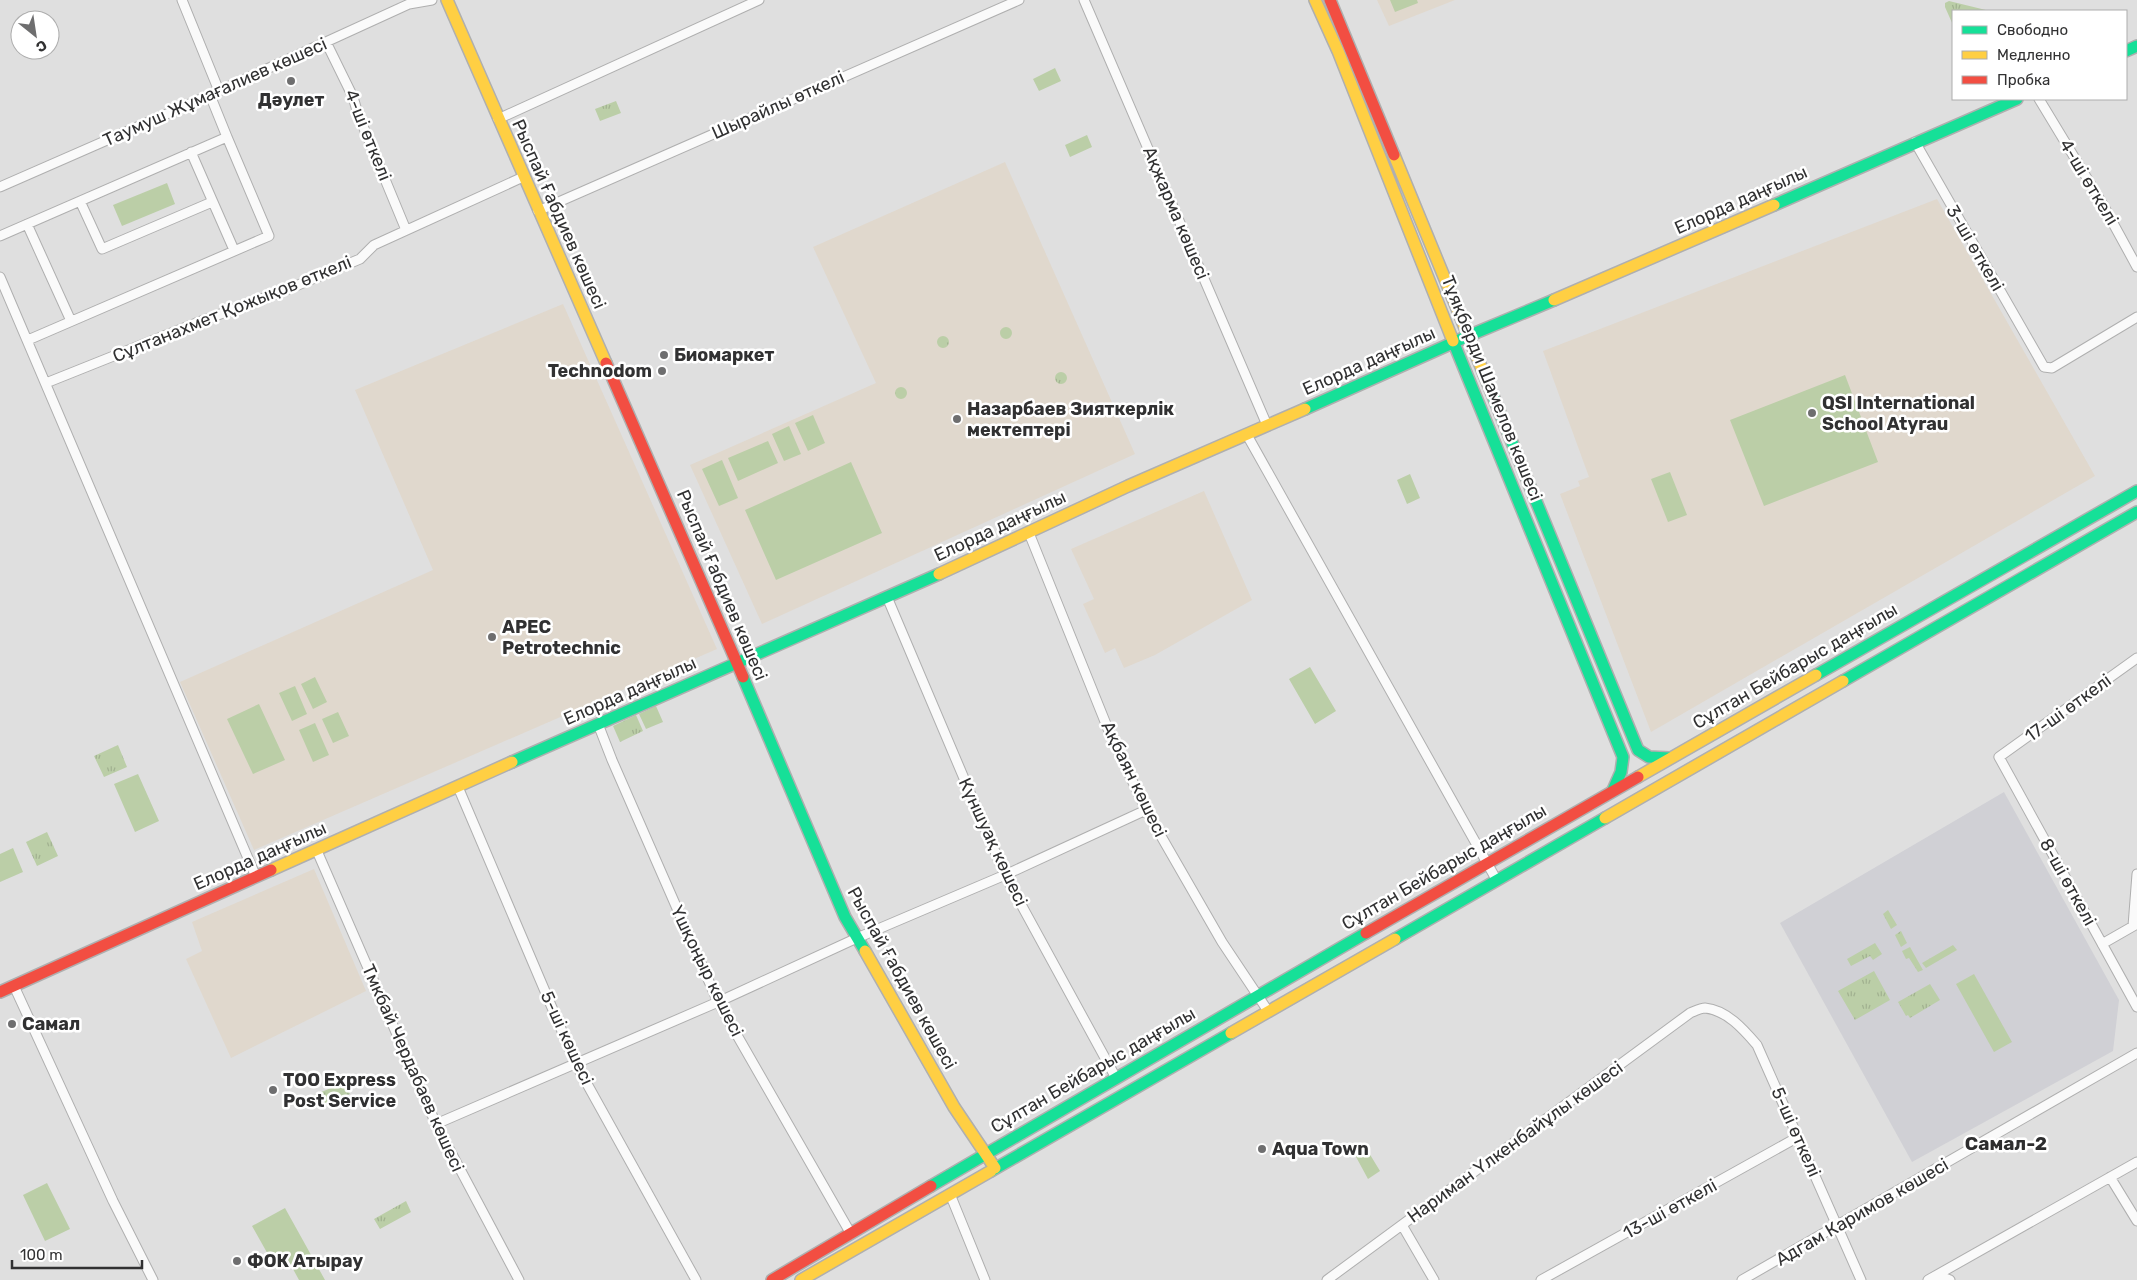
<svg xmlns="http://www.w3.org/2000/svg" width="2137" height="1280" viewBox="0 0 2137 1280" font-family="Rubik,sans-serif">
<defs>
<pattern id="grass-tufts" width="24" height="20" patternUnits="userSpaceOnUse" patternTransform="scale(1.25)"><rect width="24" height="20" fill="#bbcea7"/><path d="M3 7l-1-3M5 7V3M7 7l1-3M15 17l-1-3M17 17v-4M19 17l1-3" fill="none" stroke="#a1b190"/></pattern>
</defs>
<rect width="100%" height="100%" fill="#dfdfdf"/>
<!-- built -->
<path fill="#d0d0d5" d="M2004 792 2119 1000 2113 1051 1912 1162 1780 923Z"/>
<!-- education -->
<path fill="#e0d8cd" d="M1377 0H1455L1389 26Z
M1005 162 1135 454 762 624 690 465 876 383 813 247Z
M1937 199 2095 476 1651 732 1560 494 1580 486 1578 481 1589 477 1543 351Z
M563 304 717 649 254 850 180 682 433 570 355 390Z
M1204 491 1252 600 1155 655 1124 668 1115 648 1105 653 1083 604 1094 599 1071 549Z
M314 869 366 991 231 1058 186 959 202 951 192 922Z"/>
<!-- grass -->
<path fill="url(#grass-tufts)" d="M1949 1 1990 11H1953V25L1945 7V3Z
M616 101 621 113 600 121 595 109Z
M1000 333a6 6 0 1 1 12 0a6 6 0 1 1-12 0Z
M937 342a6 6 0 1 1 12 0a6 6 0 1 1-12 0Z
M1055 378a6 6 0 1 1 12 0a6 6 0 1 1-12 0Z
M895 393a6 6 0 1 1 12 0a6 6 0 1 1-12 0Z
M636 715 643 731 620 742 613 726Z
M118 745 127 767 104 777 94 756Z
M47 832 58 856 37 866 26 842Z
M1888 910 1897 925 1891 929 1883 914Z
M1901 931 1907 943 1901 947 1895 935Z
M1875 943 1882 954 1873 960 1870 956 1851 966 1847 959Z
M1953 945 1957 950 1926 968 1922 963Z
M1910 947 1923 970 1918 972 1909 958 1906 959 1902 951Z
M1874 971 1890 1000 1855 1020 1838 991Z
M1930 984 1940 1000 1910 1018 1908 1015 1906 1016 1898 1002Z
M345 1082 350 1094 316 1107 312 1096Z
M406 1201 411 1212 380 1229 374 1219Z"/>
<!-- pitch -->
<path fill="#bbcea7" d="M1390 0H1417L1418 3 1395 12Z
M1055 68 1061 81 1039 91 1033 79Z
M1087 135 1092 147 1070 157 1065 145Z
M167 183 175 204 122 226 113 205Z
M1845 375 1878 462 1764 506 1730 420Z
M813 415 825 443 808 451 795 423Z
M789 426 801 454 784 461 772 434Z
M768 441 778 463 738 481 728 458Z
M722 460 738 498 719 506 702 469Z
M851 462 882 533 776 580 745 510Z
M1670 472 1687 515 1668 522 1651 479Z
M1410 474 1420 498 1407 504 1397 480Z
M1310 667 1336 711 1315 724 1289 679Z
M315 677 327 702 313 709 301 684Z
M295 686 307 714 292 721 279 693Z
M259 704 285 760 253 774 227 719Z
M656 706 663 722 646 729 639 714Z
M338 712 349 736 333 743 322 719Z
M315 723 329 755 313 762 299 730Z
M138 774 159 821 135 832 114 784Z
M13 848 23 872 0 882V854Z
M1974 974 2012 1042 1994 1052 1956 984Z
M1366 1148 1380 1171 1368 1179 1355 1155Z
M47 1183 70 1229 45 1241 23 1195Z
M285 1208 325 1280H299L287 1258 274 1265 252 1226Z"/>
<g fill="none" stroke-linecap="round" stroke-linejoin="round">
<defs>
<path id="street" d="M182 0 219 91
M1084 0 1267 425
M326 42 353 97 358 114 406 230
M210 95 227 137
M2039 99 2102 203 2137 267
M498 119 759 0
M1915 142 2044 367 2052 368 2137 317
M191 152 234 250
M0 187 210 95 409 4 432 0
M80 201 102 249 212 202
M538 211 1019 0
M27 224 71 321
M0 236 227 137 269 236 28 340
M0 277 256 877
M46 383 196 323 291 288 360 259 374 245 523 177
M1247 435 1496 879
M1029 533 1108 729 1146 810 1222 942 1268 1011
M887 597 1005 875 1116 1078
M2137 658 1999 757 2137 1007
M598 724 612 760 718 1002 851 1234
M458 787 576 1064 696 1280
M317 851 436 1124 519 1280
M2133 926 2137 874
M2102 944 2137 924
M14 986 113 1201 153 1280
M436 1124 718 1002 857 938 1005 875 1146 810
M2110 1177 2137 1221
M950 1194 985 1280
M1402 1225 1434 1280
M1937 1275 1950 1280
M1327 1280 1690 1013C1695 1011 1701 1008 1705 1008 1727 1010 1744 1030 1757 1045L1861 1280
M1541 1280 1798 1137
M1742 1280 2137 1053
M1928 1280 2137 1162"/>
<path id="fast" d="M2126 51 2137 46
M1774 205 2017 99
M1453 341 1623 757 1621 772 1613 790
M1484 374 1638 750 1649 757 1670 758
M1305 409 1468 336 1554 300
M1816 675 2137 491
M743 677 845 917 865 951
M1843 681 2137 512
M512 762 939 574
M1395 939 1605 818
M991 1171 1231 1033
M931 1186 1366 933"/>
<path id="slow" d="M447 0 606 363
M1315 0 1338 51 1453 341
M1394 155 1484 374
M1554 300 1774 205
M939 574 1128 486 1305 409
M1638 777 1816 675
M1605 818 1843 681
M271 870 512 762
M865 951 954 1107 995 1168
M1231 1033 1395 939
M801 1280 991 1171"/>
<path id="jam" d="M1330 0 1394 155
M606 363 743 677
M1366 933 1638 777
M0 992 271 870
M772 1280 931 1186"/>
</defs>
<!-- street casing -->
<use href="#street" stroke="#afafaf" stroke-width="11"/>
<!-- fast casing -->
<use href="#fast" stroke="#afafaf" stroke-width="14"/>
<!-- slow casing -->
<use href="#slow" stroke="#afafaf" stroke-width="14"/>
<!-- jam casing -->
<use href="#jam" stroke="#afafaf" stroke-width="14"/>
<!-- street -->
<use href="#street" stroke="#fafafa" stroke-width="9"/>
<!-- fast -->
<use href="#fast" stroke="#16e098" stroke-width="11"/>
<!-- slow -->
<use href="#slow" stroke="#ffcf43" stroke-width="11"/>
<!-- jam -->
<use href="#jam" stroke="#f24e42" stroke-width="11"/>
</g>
<!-- markers -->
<g fill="#6e6e6f" stroke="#fff" stroke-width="2">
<circle cx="291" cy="81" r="5"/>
<circle cx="664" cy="355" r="5"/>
<circle cx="662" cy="371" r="5"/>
<circle cx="1812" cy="413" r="5"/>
<circle cx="957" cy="419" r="5"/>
<circle cx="492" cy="637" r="5"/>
<circle cx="12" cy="1024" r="5"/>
<circle cx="273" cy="1090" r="5"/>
<circle cx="1262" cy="1149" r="5"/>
<circle cx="237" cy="1261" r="5"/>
</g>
<g text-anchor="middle" stroke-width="5" stroke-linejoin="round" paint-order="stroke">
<!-- street labels -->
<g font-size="18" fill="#313132" stroke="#fff">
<text transform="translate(215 92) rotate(-24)" y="6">Таумуш Жұмағалиев көшесі</text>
<text transform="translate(778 105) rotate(-24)" y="6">Шырайлы өткелі</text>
<text transform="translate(368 135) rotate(68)" y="6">4-ші өткелі</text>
<text transform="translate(2089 182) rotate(59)" y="6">4-ші өткелі</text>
<text transform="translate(1741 200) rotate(-24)" y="6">Елорда даңғылы</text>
<text transform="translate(1176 213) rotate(67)" y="6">Ақжарма көшесі</text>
<text transform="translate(559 214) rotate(66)" y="6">Рыспай Ғабдиев көшесі</text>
<text transform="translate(1975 248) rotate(60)" y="6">3-ші өткелі</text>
<text transform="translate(232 309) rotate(-22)" y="6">Сұлтанахмет Қожықов өткелі</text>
<text transform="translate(1369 361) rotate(-24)" y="6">Елорда даңғылы</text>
<text transform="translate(1492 388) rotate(68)" y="6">Тұяқберди Шамелов көшесі</text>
<text transform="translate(1000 526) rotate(-25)" y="6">Елорда даңғылы</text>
<text transform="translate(722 585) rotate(67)" y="6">Рыспай Ғабдиев көшесі</text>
<text transform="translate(1795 666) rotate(-30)" y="6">Сұлтан Бейбарыс даңғылы</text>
<text transform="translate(630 691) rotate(-24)" y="6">Елорда даңғылы</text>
<text transform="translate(2068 708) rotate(-36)" y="6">17-ші өткелі</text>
<text transform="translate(1134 779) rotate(64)" y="6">Ақбаян көшесі</text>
<text transform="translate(993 842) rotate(65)" y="6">Күншуақ көшесі</text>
<text transform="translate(260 856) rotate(-24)" y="6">Елорда даңғылы</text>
<text transform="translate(1444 867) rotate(-30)" y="6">Сұлтан Бейбарыс даңғылы</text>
<text transform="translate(2068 882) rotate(61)" y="6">8-ші өткелі</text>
<text transform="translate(707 971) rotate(64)" y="6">Үшқоңыр көшесі</text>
<text transform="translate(902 978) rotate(61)" y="6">Рыспай Ғабдиев көшесі</text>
<text transform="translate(567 1038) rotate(65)" y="6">5-ші көшесі</text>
<text transform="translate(413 1068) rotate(66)" y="6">Тмкбай Чердабаев көшесі</text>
<text transform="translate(1093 1070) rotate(-30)" y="6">Сұлтан Бейбарыс даңғылы</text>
<text transform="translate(1796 1132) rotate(66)" y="6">5-ші өткелі</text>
<text transform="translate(1515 1142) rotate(-36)" y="6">Нариман Үлкенбайұлы көшесі</text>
<text transform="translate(1670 1209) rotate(-29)" y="6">13-ші өткелі</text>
<text transform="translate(1862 1212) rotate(-30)" y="6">Адгам Каримов көшесі</text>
</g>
<!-- poi labels -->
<g font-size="18" font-weight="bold" fill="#313132" stroke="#fff" text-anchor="start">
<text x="291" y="106" text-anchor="middle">Дәулет</text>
<text x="674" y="361">Биомаркет</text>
<text x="652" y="377" text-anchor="end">Technodom</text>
<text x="1822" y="409">QSI International<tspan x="1822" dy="21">School Atyrau</tspan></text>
<text x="967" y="415">Назарбаев Зияткерлік<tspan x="967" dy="21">мектептері</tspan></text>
<text x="502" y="633">APEC<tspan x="502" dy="21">Petrotechnic</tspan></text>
<text x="22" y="1030">Самал</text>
<text x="283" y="1086">ТОО Express<tspan x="283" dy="21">Post Service</tspan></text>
<text x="1272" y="1155">Aqua Town</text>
<text x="247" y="1267">ФОК Атырау</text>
</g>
<!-- neighbourhood labels -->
<g font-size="19" font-weight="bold" fill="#2d2d2e" stroke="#fff">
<text x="2006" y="1150">Самал-2</text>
</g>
</g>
<!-- legend -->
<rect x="1952" y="10" width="175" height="90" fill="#ffffff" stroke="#adadad"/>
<rect x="1962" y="26" width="25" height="8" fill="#16e098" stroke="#adadad"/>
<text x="1997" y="35" font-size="15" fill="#313132">Свободно</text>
<rect x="1962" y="51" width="25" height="8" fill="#ffcf43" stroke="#adadad"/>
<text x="1997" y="60" font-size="15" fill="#313132">Медленно</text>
<rect x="1962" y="76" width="25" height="8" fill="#f24e42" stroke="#adadad"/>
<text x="1997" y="85" font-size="15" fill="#313132">Пробка</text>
<!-- north arrow -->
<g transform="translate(35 35) rotate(150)"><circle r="24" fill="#ffffff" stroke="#adadad"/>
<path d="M0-4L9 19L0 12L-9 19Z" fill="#6e6e6f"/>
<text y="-8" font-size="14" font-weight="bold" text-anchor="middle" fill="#313132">С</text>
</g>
<!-- scale -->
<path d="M12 1260v8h130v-8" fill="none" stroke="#313132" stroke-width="2.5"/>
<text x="20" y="1260" font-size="15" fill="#313132" stroke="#ffffff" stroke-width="4" paint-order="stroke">100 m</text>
</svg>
